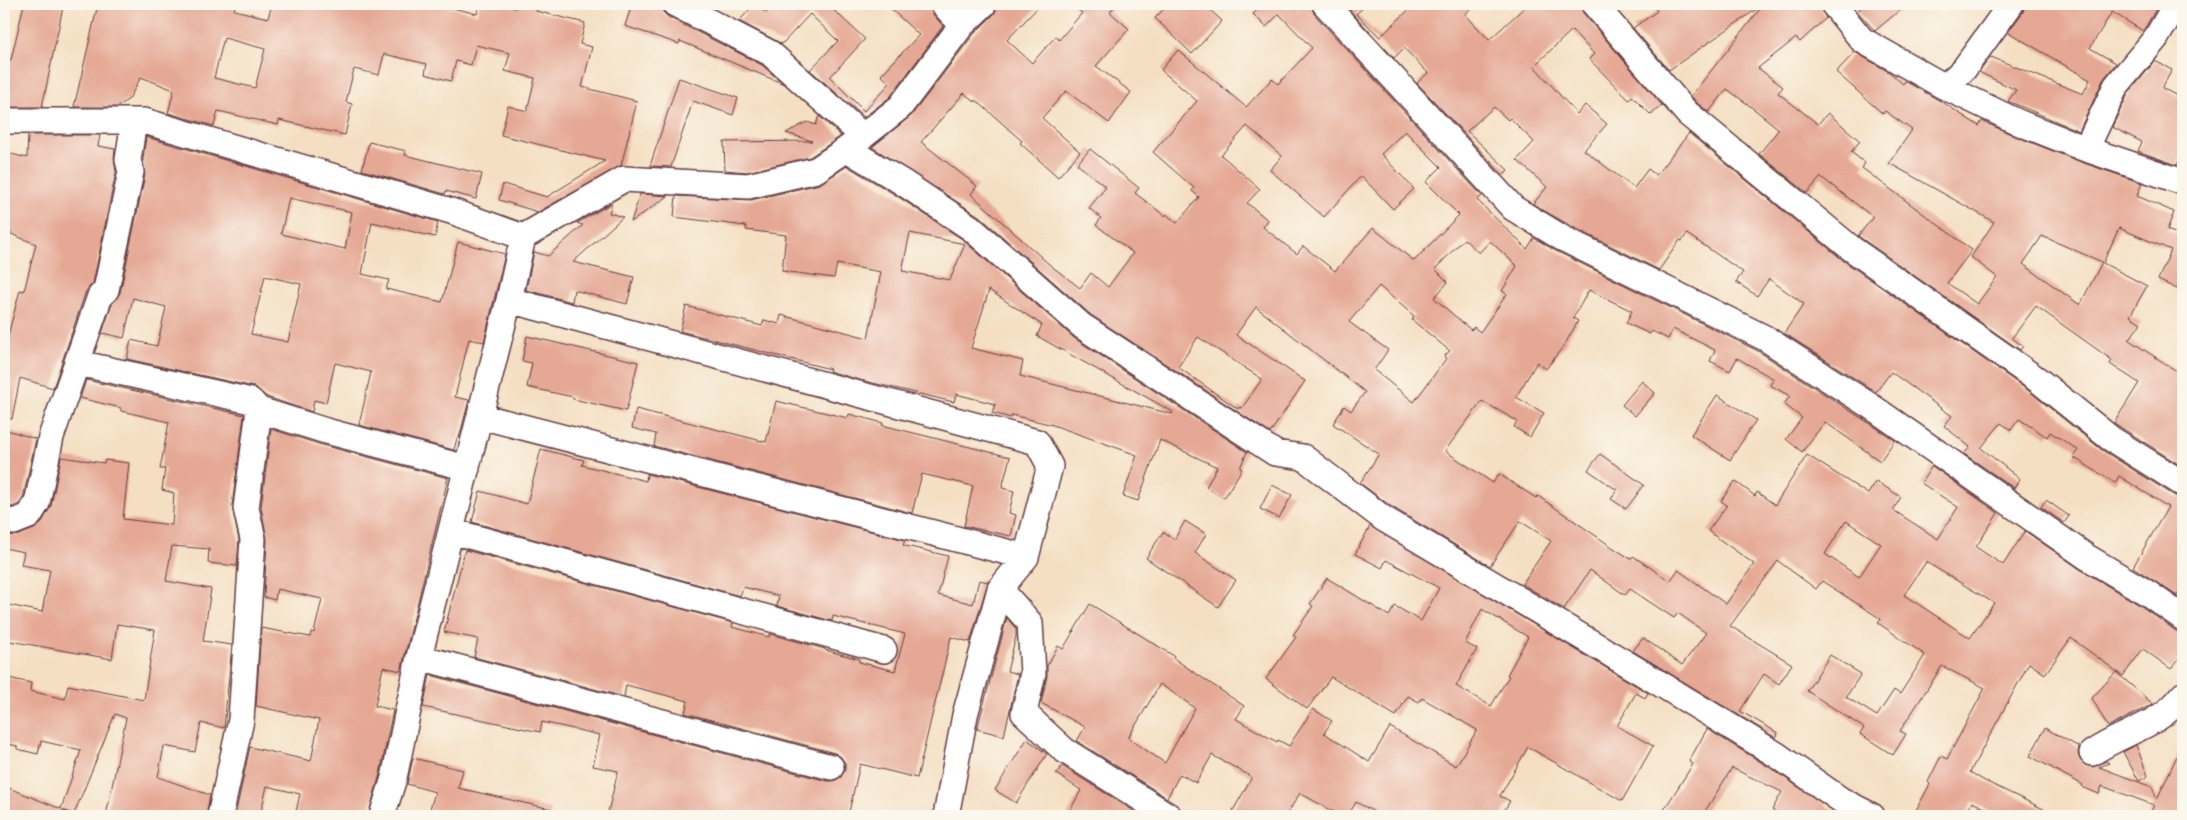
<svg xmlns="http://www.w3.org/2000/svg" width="2187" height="820" viewBox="0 0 2187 820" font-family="Mali,sans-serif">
<rect width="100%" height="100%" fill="#fbf7ec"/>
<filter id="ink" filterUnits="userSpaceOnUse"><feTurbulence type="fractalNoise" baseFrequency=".02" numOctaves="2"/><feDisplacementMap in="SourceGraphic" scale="10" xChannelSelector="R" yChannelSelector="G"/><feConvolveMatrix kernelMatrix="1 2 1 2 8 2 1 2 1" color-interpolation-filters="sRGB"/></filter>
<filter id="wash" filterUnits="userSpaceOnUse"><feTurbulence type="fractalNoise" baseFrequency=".0096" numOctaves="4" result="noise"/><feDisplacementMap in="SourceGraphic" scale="20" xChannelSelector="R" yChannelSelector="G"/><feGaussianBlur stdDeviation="1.12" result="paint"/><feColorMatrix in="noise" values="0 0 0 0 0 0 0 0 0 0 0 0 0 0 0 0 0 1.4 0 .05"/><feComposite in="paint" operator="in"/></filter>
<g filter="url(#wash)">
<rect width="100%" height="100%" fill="#f4dfc3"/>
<g id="blocks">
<!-- building -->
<path fill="#e5a894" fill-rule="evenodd" d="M24 4H48L63 7 42 107H4L10 80 4 78V72L7 59 11 60Z
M98 4H150L166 7 167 4H236L234 10 268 18 272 4H437L477 14 480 4H500L515 8 516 4H538L536 11 585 23 580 44 592 47 582 87 637 101 621 166 538 212 499 200 503 184 547 197 605 161 501 135 508 106 527 111 535 78 505 71 510 53 476 45 471 65 456 61 451 81 425 74 427 64 384 54 379 75 354 69 346 102 352 104 345 135 279 120 278 125 218 111 214 126 168 113 174 90 141 77 129 99 117 107H74ZM224 38 265 49 255 88 214 78Z
M632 4H654L661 6 663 12 668 17 762 65 784 84 680 41 679 44 625 26Z
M755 4 766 13 776 4H827L865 39 830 77 864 111 890 83 881 75 919 35 886 4H929L932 13 943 26 890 97 864 117 810 70 838 41 810 14 782 44 739 21Z
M998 4H1041L1007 40 1032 63 1056 36 1059 40 1082 13 1071 4H1117L1110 12 1129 29 1096 66 1131 92 1109 123 1066 91 1042 118 1080 152 1058 177 1020 143 1022 141 976 100 975 102 964 93 921 142 977 186 971 194 1050 265 1080 288 1091 273 1108 287 1133 253 1096 225 1101 218 1089 208 1106 187 1077 164 1090 149 1139 188 1135 193 1165 216 1166 214 1177 223 1199 197 1192 191 1194 188 1153 152 1197 101 1161 70 1178 50 1246 107 1272 79 1278 84 1312 48 1279 14 1266 27 1253 14 1264 4H1311L1314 14 1482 196 1477 200 1527 249 1534 238 1556 251 1758 351 1895 440 1880 461 1825 422 1802 452 1786 439 1802 418 1784 404 1790 396 1770 385 1774 379 1737 358 1730 371 1710 361 1715 350 1673 329 1668 339 1652 331 1650 334 1626 323 1632 311 1589 290 1573 318 1578 321 1565 344 1546 369 1537 362 1516 397 1544 413 1530 437 1514 427 1517 421 1482 401 1445 451 1493 483 1499 474 1536 498 1538 496 1612 547 1631 559 1633 556 1670 581 1678 570 1726 604 1754 564 1708 531 1727 505 1721 501 1735 481 1755 496 1757 492 1775 505 1807 455 1868 494 1876 481 1901 497 1893 510 1938 539 1958 507 1921 483 1932 466 1998 513 1976 547 2003 565 2025 531 2080 569 2141 606 2183 636V653L2171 669 2143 649 2123 676 2071 638 2045 674 2029 663 1970 772 1983 780 2058 816H2002L1972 802 1965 816H1913L1930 784 1928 782 1941 756 1947 759 1985 688 1942 666 1900 731 1906 734 1893 755 1860 734 1864 728 1807 691 1830 655 1861 674 1846 697 1877 716 1894 690 1900 694 1925 655 1878 623 1881 619 1822 581 1816 589 1778 561 1730 626 1792 664 1779 684 1764 674 1740 711 1778 733 1776 738 1633 651 1643 638 1682 665 1706 633 1678 613 1674 618 1630 589 1625 595 1590 570 1564 609 1522 584 1551 541 1520 521 1490 566 1392 507 1360 483 1379 454 1333 424 1344 406 1351 411 1365 392 1256 307 1236 335 1305 381 1270 433 1091 315 979 216 872 147 911 116 973 35 994 14ZM1247 126 1282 156 1270 170 1324 217 1361 176 1393 209 1414 189 1381 154 1405 131 1441 167 1426 182 1459 215 1414 261 1373 228 1335 271 1303 246 1297 254 1263 227 1268 220 1247 203 1260 189 1221 155ZM1464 239 1479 253 1490 241 1517 266 1502 291 1507 294 1480 332 1474 327 1471 330 1434 298 1448 282 1435 269ZM1379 286 1414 316 1412 320 1450 351 1444 356 1446 359 1414 402 1374 370 1388 350 1349 322ZM1198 337 1262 379 1242 408 1239 407 1238 409 1178 367ZM1846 521 1881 544 1859 577 1825 554ZM1926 562 1994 603 1970 638 1904 595Z
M1169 4H1204L1222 21 1192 54 1155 18Z
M1344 4H1367L1356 14 1380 37 1415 4H1477L1465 14 1489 40 1528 4H1580L1583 13 1662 105 1651 115 1632 96 1629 100 1589 59 1594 54 1572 30 1534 66 1577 114 1585 105 1607 124 1584 150 1634 188 1648 169 1656 175 1689 133 1844 261 2029 391 2102 450 2175 496 2183 498V585L2177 596 2133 567 2168 507 2119 476 2115 483 2073 457 2078 450 2050 432 2047 437 2019 419 2011 430 2001 423 1981 448 2020 479 2014 488 1964 454 1970 447 1944 426 1952 416 1891 372 1876 392 1784 333 1804 304 1769 279 1757 296 1736 282 1743 272 1687 234 1682 241 1680 240 1659 270 1569 225 1533 204 1547 187 1517 160 1534 142 1510 118 1508 120 1494 107 1467 131 1508 170 1503 175 1417 83 1428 73 1404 48 1394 58Z
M1652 4H1764L1669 70 1633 28 1657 11Z
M1764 4H1819L1826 18 1800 42 1796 38 1758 68 1783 87 1778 93 1818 124 1828 113 1860 141 1851 152 1865 163 1862 168 1972 250 1947 283 1977 304 1997 277 1971 257 1994 222 1889 163 1912 130 1885 111 1883 114 1836 72 1855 52 1889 72 1903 84 1905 81 1942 102 1979 126 1982 121 2015 136 2081 162 2142 183 2137 196 2174 212 2167 230 2177 234 2183 220V274L2177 289 2158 280 2171 250 2119 228 2103 263 2147 286 2130 316 2141 323 2129 340 2183 375V467L2114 423 2139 383 2110 364 2112 360 2036 306 2012 338 2023 346 2020 350 1858 236 1873 217 1821 177 1807 193 1759 154 1779 129 1750 106 1727 89 1709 112 1697 103 1691 96ZM2042 236 2102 262 2080 305 2023 264Z
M1865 4H1907L1875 31 1857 11Z
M2025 4H2159L2143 31 2112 12 2090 48 2116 63 2103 80 2079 131 2008 101 2016 90 1979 72 1991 57 2083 94 2090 80 2008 32 2023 12Z
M2155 61 2172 70 2162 88 2183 99V153L2177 165 2138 151 2142 142 2112 127 2128 94Z
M679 78 738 98 733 115 693 101 671 167 650 166Z
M819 116 841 136 810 157 747 172 725 170 724 142 812 141 786 133 807 122 816 125Z
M28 135H100L98 146 115 149 114 158 116 172 93 283 86 291 53 388 20 378 12 419 4 418V351L20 290 24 291 36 244 4 231V152L27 158Z
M146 137 438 222 435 237 372 222 362 274 389 280 386 289 442 302 458 242 505 254 484 342 469 339 455 397 469 400 459 438H457L454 450 359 425 371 372 335 363 326 403 314 400 312 412 267 397 254 387 127 359 131 340 157 346 166 307 133 298 124 338 102 333 112 304 120 293 145 175 143 159ZM289 198 352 212 345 249 281 234ZM265 276 301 284 288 342 251 334Z
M369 142 406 151 405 155 482 174 476 199 446 191 445 194 362 170Z
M847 166 894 194 962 239 1074 338 1247 452 1240 468 1242 469 1224 498 1206 487 1217 467 1160 440 1138 501 1123 496 1137 455 1053 425 1012 415 1011 418 992 413 995 404 956 394 954 402 860 380 829 371 830 369 680 331 686 306 762 326 764 320 779 324 781 315 868 338 881 272 837 264 834 278 782 271 786 235 746 230V226L674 217 676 196 751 200 820 184ZM910 233 965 244 950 280 902 271ZM989 290 1042 325 1037 336 1173 412 1172 414 1020 376 1023 361 971 348Z
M640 194 668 196 631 222Z
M612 203 609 213 623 217 573 262 634 277 627 304 574 290 572 302 526 290 534 252 548 256 583 225 577 223Z
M527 336 638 362 626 411 573 399V397L527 387 532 363 522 361Z
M86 380 244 415 232 506 239 540 237 566 208 563 209 549 172 546 166 581 211 589 203 641 232 645 224 728 201 723 195 752 164 746 158 777 210 795 206 816H106L126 718 115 714 74 814 62 810 76 816H4V786L61 809 81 750 41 741 38 754 17 749V746L4 743V677L31 683 30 691 65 699 68 685 144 700 146 686 155 630 117 624 112 659 4 640V604L42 612 50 570 21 565 24 552 4 548V535H19L34 529 41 524 51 506 61 457 104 463 105 460 129 463 123 519 172 525 174 493 162 490 165 469H160L169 422 121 411V408L80 398Z
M1642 381 1655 393 1635 416 1622 405Z
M1717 395 1756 420 1730 460 1691 435Z
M776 401 848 418 849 414 883 423 882 425 1010 457 1002 488 1014 491 1009 513 1016 515 1011 536 964 526 973 486 922 474 912 513 654 446 656 434 632 428 636 409 766 442Z
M4 429 36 439 23 498 19 504 13 507 4 506Z
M271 429 322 445 448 478 401 671 383 667 375 706 393 710 380 774 368 816H295L300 794 267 786 261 812 265 813V816H235L250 747 311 761 319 720 256 706 261 628 310 637 311 632 314 633 322 599 277 589 275 600 264 597 267 540 261 507Z
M541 449 584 460 582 465 646 481 647 474 905 540 903 545 906 546 948 556 938 595 973 604 979 580 988 582 970 642 951 637 917 778 860 764 848 816H626L608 812 618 771 593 766 600 735 542 722 540 732 423 707 430 675 827 781H834L841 777 845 770V763L841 757 835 753 685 713 688 701 626 685 624 697 474 657 478 639 444 632 465 550 733 623 732 627 769 637 770 634 825 649V650L859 659V662L895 671 905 634 833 616 832 621 777 606 779 596 743 587 740 596 472 522 480 491 527 504Z
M1600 454 1644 485 1626 509 1611 499 1617 490 1588 470Z
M1272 485 1292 495 1279 518 1260 509Z
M2046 500 2069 516 2064 523 2041 507Z
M1185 521 1206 534 1195 553 1236 580 1218 607 1146 558 1163 532 1174 540Z
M1370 526 1648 693 1645 698 1636 693 1617 726 1653 746 1622 801 1528 747 1500 796 1510 801 1501 816H1382L1356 802 1348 816H1341L1300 793 1286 816H1230L1252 777 1212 755 1196 783 1180 774 1167 798 1077 741 1085 727 1041 703 1047 676V666L1058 646 1063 649 1090 604 1174 656 1173 658 1244 706 1236 719 1277 742 1278 740 1289 746 1313 709 1332 721 1324 733 1369 762 1390 727 1456 766 1477 730 1422 698 1419 702 1408 696 1396 716 1331 677 1307 709 1266 679 1296 637 1293 635 1313 606 1310 604 1327 578 1389 616 1395 606 1421 621 1439 588 1386 560 1382 568 1355 554ZM1482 609 1528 637 1507 675 1509 676 1491 706 1456 686 1477 649 1465 643ZM1160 684 1195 708 1165 763 1128 738Z
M1007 618 1016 629V636L1007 671 1018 674 1004 736 977 729Z
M2116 672 2153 704 2108 727 2092 698Z
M2045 728 2079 747 2078 754 2080 760 2085 765 2093 767 2106 761 2109 763 2099 767 2152 787 2157 799 2183 743V816H2149L2154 805 2102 786 2099 794 2082 787 2083 785 2030 756Z
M1707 729 1769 767 1841 816H1783L1772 810 1782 792 1732 768 1702 816H1660L1693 764 1689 761Z
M1027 739 1047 754 1016 803 995 790Z
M2136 745 2148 776 2139 781 2123 752Z
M413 758 463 770 458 788 551 809 550 816H428L435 792 407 784Z
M1062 766 1142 816H1067L1081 790 1056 774Z"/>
</g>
</g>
<g filter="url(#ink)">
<use href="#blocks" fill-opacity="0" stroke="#643c42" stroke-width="1"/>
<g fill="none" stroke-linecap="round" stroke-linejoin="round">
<defs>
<path id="minor" d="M675 4 770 53 863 136
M943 4 962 25
M1325 4 1513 208 1562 238 1765 338 1875 409 2087 557 2149 594 2183 618
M1594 4 1687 113 1852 249 2038 380 2110 438 2183 484
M1833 4 1862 40 1945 87 2020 123 2086 149 2183 182
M1945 87 1964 69 2011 4
M4 121H144L451 211 523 237
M847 149 902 182 971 228 1082 326 1275 453 1303 457 1384 519 1659 683 1777 755 1841 800 1872 816
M2086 149 2116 86 2156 38 2176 4
M78 363 251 401 259 410 326 431 467 468
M480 416 1026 557
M4 520 14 522 29 516 37 503 51 437 100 296 106 290 131 172 128 160 134 121
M451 531 884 650
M1000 589 1030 623 1033 673 1024 713 1064 750 1169 816
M419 657 831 767
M2092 753C2122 732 2160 726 2183 695
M220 816 241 720 253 539 246 508 259 410
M382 816 394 778 419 657 509 300
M946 816 965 715 1000 589 1026 557 1050 466 1037 442 509 300 523 237 624 179 748 186 816 170 847 149 900 107 962 25 984 4"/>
</defs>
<!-- minor casing -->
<use href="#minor" stroke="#643c42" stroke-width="28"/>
<!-- minor -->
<use href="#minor" stroke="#fff" stroke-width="25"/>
</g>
</g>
<!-- margin -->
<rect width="2187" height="820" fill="none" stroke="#fbf7ec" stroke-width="20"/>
</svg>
